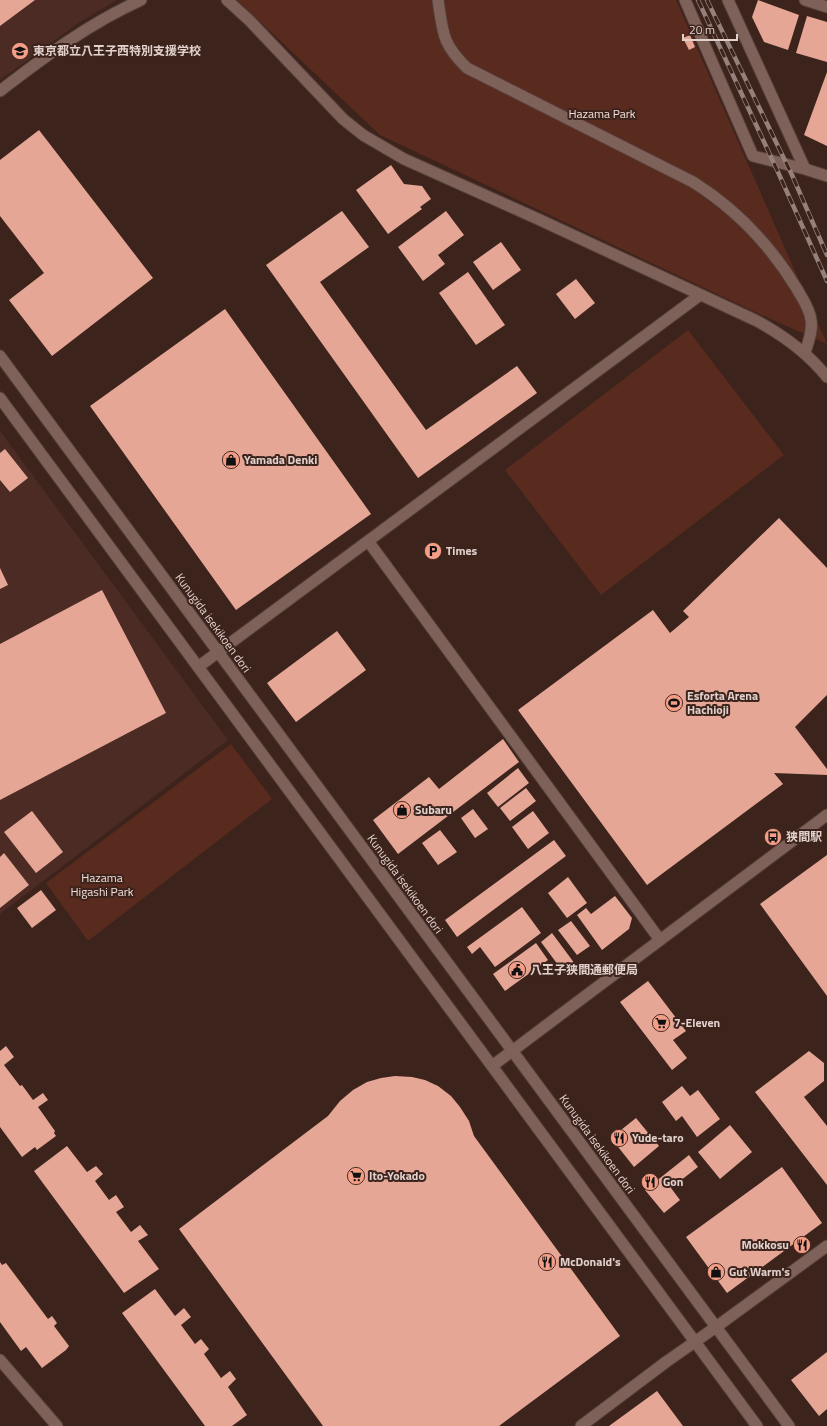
<svg xmlns="http://www.w3.org/2000/svg" width="827" height="1426" viewBox="0 0 827 1426" font-family="'Titillium Web','Noto Sans JP',sans-serif">
<rect width="100%" height="100%" fill="#3c231c"/>
<!-- built -->
<path fill="#4b2b23" d="M0 0H117L80 22 0 80Z
M0 431 228 740 0 914Z"/>
<!-- green -->
<path fill="#592a1e" d="M237 0H676L827 344 753 311 380 135Z
M688 330 784 455 601 595 505 470Z
M231 744 272 799 88 941 46 883Z"/>
<!-- building -->
<path fill="#e5a695" d="M0 0H35L0 26Z
M758 0 799 15 788 50 764 42 752 17Z
M807 16 827 22V62L796 53Z
M690 35 695 47 689 50 683 38Z
M827 72V146L804 135Z
M39 130 153 278 52 356 9 300 44 273 0 216V160Z
M391 165 404 184 422 186 431 199 420 207 422 209 388 234 356 190Z
M342 211 369 247 320 282 426 430 517 366 537 393 418 478 266 265Z
M446 211 464 235 438 255 445 264 423 281 398 247Z
M501 242 521 270 493 290 473 262Z
M468 272 505 325 476 345 439 293Z
M576 279 595 303 575 319 556 294Z
M225 309 371 514 236 610 90 406Z
M5 449 28 478 10 492 0 480V453Z
M779 518 827 568V695L795 727 827 769V775L774 773 783 784 647 885 518 710 653 610 670 633 689 617 683 611Z
M0 568 8 585 0 589Z
M102 590 166 713 0 800V644Z
M337 631 366 670 296 722 267 683Z
M503 739 519 762 398 854 373 820 429 777 439 789Z
M518 768 529 783 498 807 487 793Z
M526 788 536 801 510 821 500 808Z
M473 809 488 829 475 838 461 818Z
M32 811 63 852 36 873 4 832Z
M533 811 549 833 528 849 512 827Z
M440 830 457 852 438 865 422 843Z
M554 840 566 856 457 937 445 920Z
M4 853 29 885 0 908V857Z
M827 855V996L760 904Z
M568 877 587 903 567 918 548 893Z
M41 890 56 910 32 928 17 908Z
M615 896 632 918 629 929 602 950 577 915 586 908 591 914Z
M522 907 541 933 495 967 480 947 472 954 467 947Z
M571 921 590 946 577 955 558 930Z
M552 933 575 964 564 973 541 942Z
M536 943 548 960 505 991 493 974Z
M648 981 686 1031 673 1040 687 1058 672 1070 620 1002Z
M6 1046 14 1057 4 1065 20 1086 22 1085 33 1100 43 1093 48 1100 38 1107 55 1131 54 1133 56 1136 37 1150 35 1147 22 1157 0 1127V1051Z
M809 1051 824 1063V1081L804 1097 827 1126V1185L755 1092Z
M395 1076 412 1077 425 1080 438 1086 451 1096 460 1107 469 1121 474 1136 620 1336 499 1426H323L179 1229 328 1116 340 1101 353 1090 367 1082 381 1078Z
M682 1086 690 1096 698 1090 720 1119 697 1137 682 1116 676 1121 662 1102Z
M636 1118 659 1146 634 1167 611 1138Z
M730 1125 752 1152 720 1179 698 1152Z
M67 1146 87 1172 96 1166 103 1174 95 1181 109 1200 116 1195 124 1207 116 1212 131 1232 140 1225 148 1235 138 1241 159 1269 124 1293 34 1171Z
M689 1155 698 1167 671 1188 680 1200 664 1213 645 1190Z
M782 1167 822 1223 727 1293 686 1237Z
M0 1262 2 1265 6 1263 48 1319 52 1316 57 1323 54 1326 69 1346 66 1350 42 1368 26 1347 21 1351 0 1322Z
M155 1289 175 1316 184 1308 191 1317 181 1325 195 1344 201 1339 209 1349 204 1354 221 1378 230 1371 236 1379 228 1387 247 1415 232 1426H205L122 1313Z
M827 1352V1409L819 1416 791 1380Z
M657 1391 683 1426H609Z"/>
<g fill="none" stroke-linecap="round" stroke-linejoin="round">
<defs>
<path id="minor" d="M227 0 250 21 343 119 363 135 404 159 538 219 755 320C783 335 807 352 827 377
M438 0C443 33 442 44 467 68L693 182C736 209 771 246 797 289 802 298 810 309 811 320 813 331 808 342 805 353
M685 0 753 156 805 169 827 176
M728 0 805 169
M805 0 827 7
M0 91C44 57 90 23 141 0
M368 541 660 940
M198 667 700 295
M716 1327 827 1246"/>
<path id="tertiary" d="M0 356 789 1426
M0 398 757 1426
M492 1066 827 815
M0 1360 57 1426
M581 1426 666 1362 716 1327"/>
</defs>
<!-- minor casing -->
<use href="#minor" stroke="#543f39" stroke-width="13"/>
<!-- tertiary casing -->
<use href="#tertiary" stroke="#543f39" stroke-width="13"/>
<!-- minor -->
<use href="#minor" stroke="#7e6159" stroke-width="11"/>
<!-- tertiary -->
<use href="#tertiary" stroke="#7e6159" stroke-width="11"/>
<defs>
<path id="rail" d="M698 0 778 172 827 281
M707 0 792 175 827 255"/>
</defs>
<!-- rail casing -->
<use href="#rail" stroke="#95807a" stroke-width="4.5"/>
<!-- rail -->
<use href="#rail" stroke="#3c231c" stroke-width="3" stroke-dasharray="9" stroke-linecap="butt"/>
</g>
<!-- icons -->
<defs>
<symbol id="school-disc" viewBox="-11 -11 22 22"><circle r="9.5" fill="#f49e87" stroke="#3c231c"/><path d="M0-5L7-2L0 1L-7-2ZM-4 1L0 2.5L4 1V4Q0 6-4 4Z" fill="#111"/></symbol>
<symbol id="shop-disc" viewBox="-11 -11 22 22"><circle r="9.5" fill="#f49e87" stroke="#3c231c"/><path d="M-5-2.5h2.3a2.7 3.5 0 0 1 5.4 0H5L5.5 6h-11ZM-1.5-2.5h3a1.5 2.3 0 0 0-3 0Z" fill="#111"/></symbol>
<symbol id="parking-disc" viewBox="-11 -11 22 22"><circle r="9.5" fill="#f49e87" stroke="#3c231c"/><path d="M-3.5-5.5H1a3.5 3.5 0 0 1 0 7H-1V5.5H-3.5ZM-1-3.4V-.6H.8a1.4 1.4 0 0 0 0-2.8Z" fill="#111"/></symbol>
<symbol id="stadium-disc" viewBox="-11 -11 22 22"><circle r="9.5" fill="#f49e87" stroke="#3c231c"/><path d="M0-5a6.5 5 0 1 0 0 10a6.5 5 0 1 0 0-10ZM-3.5-1.8h7v3.6h-7Z" fill="#111"/></symbol>
<symbol id="bus-disc" viewBox="-11 -11 22 22"><circle r="9.5" fill="#f49e87" stroke="#3c231c"/><path d="M-5-6H5V4H4V6H2V4H-2V6H-4V4H-5ZM-3.5-4V0h7V-4ZM-3.5 1.2v1.5H-2V1.2ZM2 1.2v1.5H3.5V1.2Z" fill="#111"/></symbol>
<symbol id="civic-disc" viewBox="-11 -11 22 22"><circle r="9.5" fill="#f49e87" stroke="#3c231c"/><path d="M-.6-6.5H3V-4.5H.6V-3L4-1V1h2V6H-6V1h2V-1L-.6-3ZM-1.2 2.5V6h2.4V2.5Z" fill="#111"/></symbol>
<symbol id="supermarket-disc" viewBox="-11 -11 22 22"><circle r="9.5" fill="#f49e87" stroke="#3c231c"/><path d="M-6-5.5h2.5l.6 2H6L4.5 2H-2.5L-4.4-4H-6ZM-1.5 3.2a1.3 1.3 0 1 0 .1 0ZM3 3.2a1.3 1.3 0 1 0 .1 0Z" fill="#111"/></symbol>
<symbol id="restaurant-disc" viewBox="-11 -11 22 22"><circle r="9.5" fill="#f49e87" stroke="#3c231c"/><path d="M-5-6h1v4h1v-4h1v4h1v-4h1v5L-1.5 .5V6h-2V.5L-5-1ZM5-6V6H3V1.5H1.5Q1.5-4 5-6Z" fill="#111"/></symbol>
</defs>
<g fill-rule="evenodd">
<use href="#school-disc" x="10" y="41" width="20" height="20"/>
<use href="#shop-disc" x="221" y="450" width="20" height="20"/>
<use href="#parking-disc" x="423" y="541" width="20" height="20"/>
<use href="#stadium-disc" x="664" y="693" width="20" height="20"/>
<use href="#shop-disc" x="392" y="800" width="20" height="20"/>
<use href="#bus-disc" x="763" y="827" width="20" height="20"/>
<use href="#civic-disc" x="507" y="960" width="20" height="20"/>
<use href="#supermarket-disc" x="651" y="1013" width="20" height="20"/>
<use href="#restaurant-disc" x="609" y="1128" width="20" height="20"/>
<use href="#supermarket-disc" x="346" y="1166" width="20" height="20"/>
<use href="#restaurant-disc" x="640" y="1172" width="20" height="20"/>
<use href="#restaurant-disc" x="792" y="1235" width="20" height="20"/>
<use href="#restaurant-disc" x="537" y="1252" width="20" height="20"/>
<use href="#shop-disc" x="706" y="1262" width="20" height="20"/>
</g>
<g text-anchor="middle" stroke-width="4" stroke-linejoin="round" paint-order="stroke">
<!-- poi labels -->
<g font-size="12" font-weight="bold" fill="#e2d1cc" stroke="#3c231c" text-anchor="start">
<text x="33" y="55">東京都立八王子西特別支援学校</text>
<text x="244" y="464">Yamada Denki</text>
<text x="446" y="555">Times</text>
<text x="687" y="700">Esforta Arena<tspan x="687" dy="14">Hachioji</tspan></text>
<text x="415" y="814">Subaru</text>
<text x="786" y="841">狭間駅</text>
<text x="530" y="974">八王子狭間通郵便局</text>
<text x="674" y="1027">7-Eleven</text>
<text x="632" y="1142">Yude-taro</text>
<text x="369" y="1180">Ito-Yokado</text>
<text x="663" y="1186">Gon</text>
<text x="789" y="1249" text-anchor="end">Mokkosu</text>
<text x="560" y="1266">McDonald's</text>
<text x="729" y="1276">Gut Warm's</text>
</g>
<!-- park labels -->
<g font-size="12" fill="#f3e0db" stroke="#3c231c">
<text x="602" y="118">Hazama Park</text>
<text x="102" y="882">Hazama<tspan x="102" dy="14">Higashi Park</tspan></text>
</g>
<!-- street labels -->
<g font-size="12" fill="#e2d1cc" stroke="#3c231c">
<text transform="translate(213 623) rotate(54)" y="4">Kunugida isekikoen dori</text>
<text transform="translate(405 884) rotate(54)" y="4">Kunugida isekikoen dori</text>
<text transform="translate(597 1144) rotate(54)" y="4">Kunugida isekikoen dori</text>
</g>
</g>
<!-- scale -->
<path d="M683 34v6h54v-6" fill="none" stroke="#e2d1cc" stroke-width="2"/>
<text x="689" y="34" font-size="12" fill="#e2d1cc" stroke="#3c231c" stroke-width="3" paint-order="stroke">20 m</text>
</svg>
